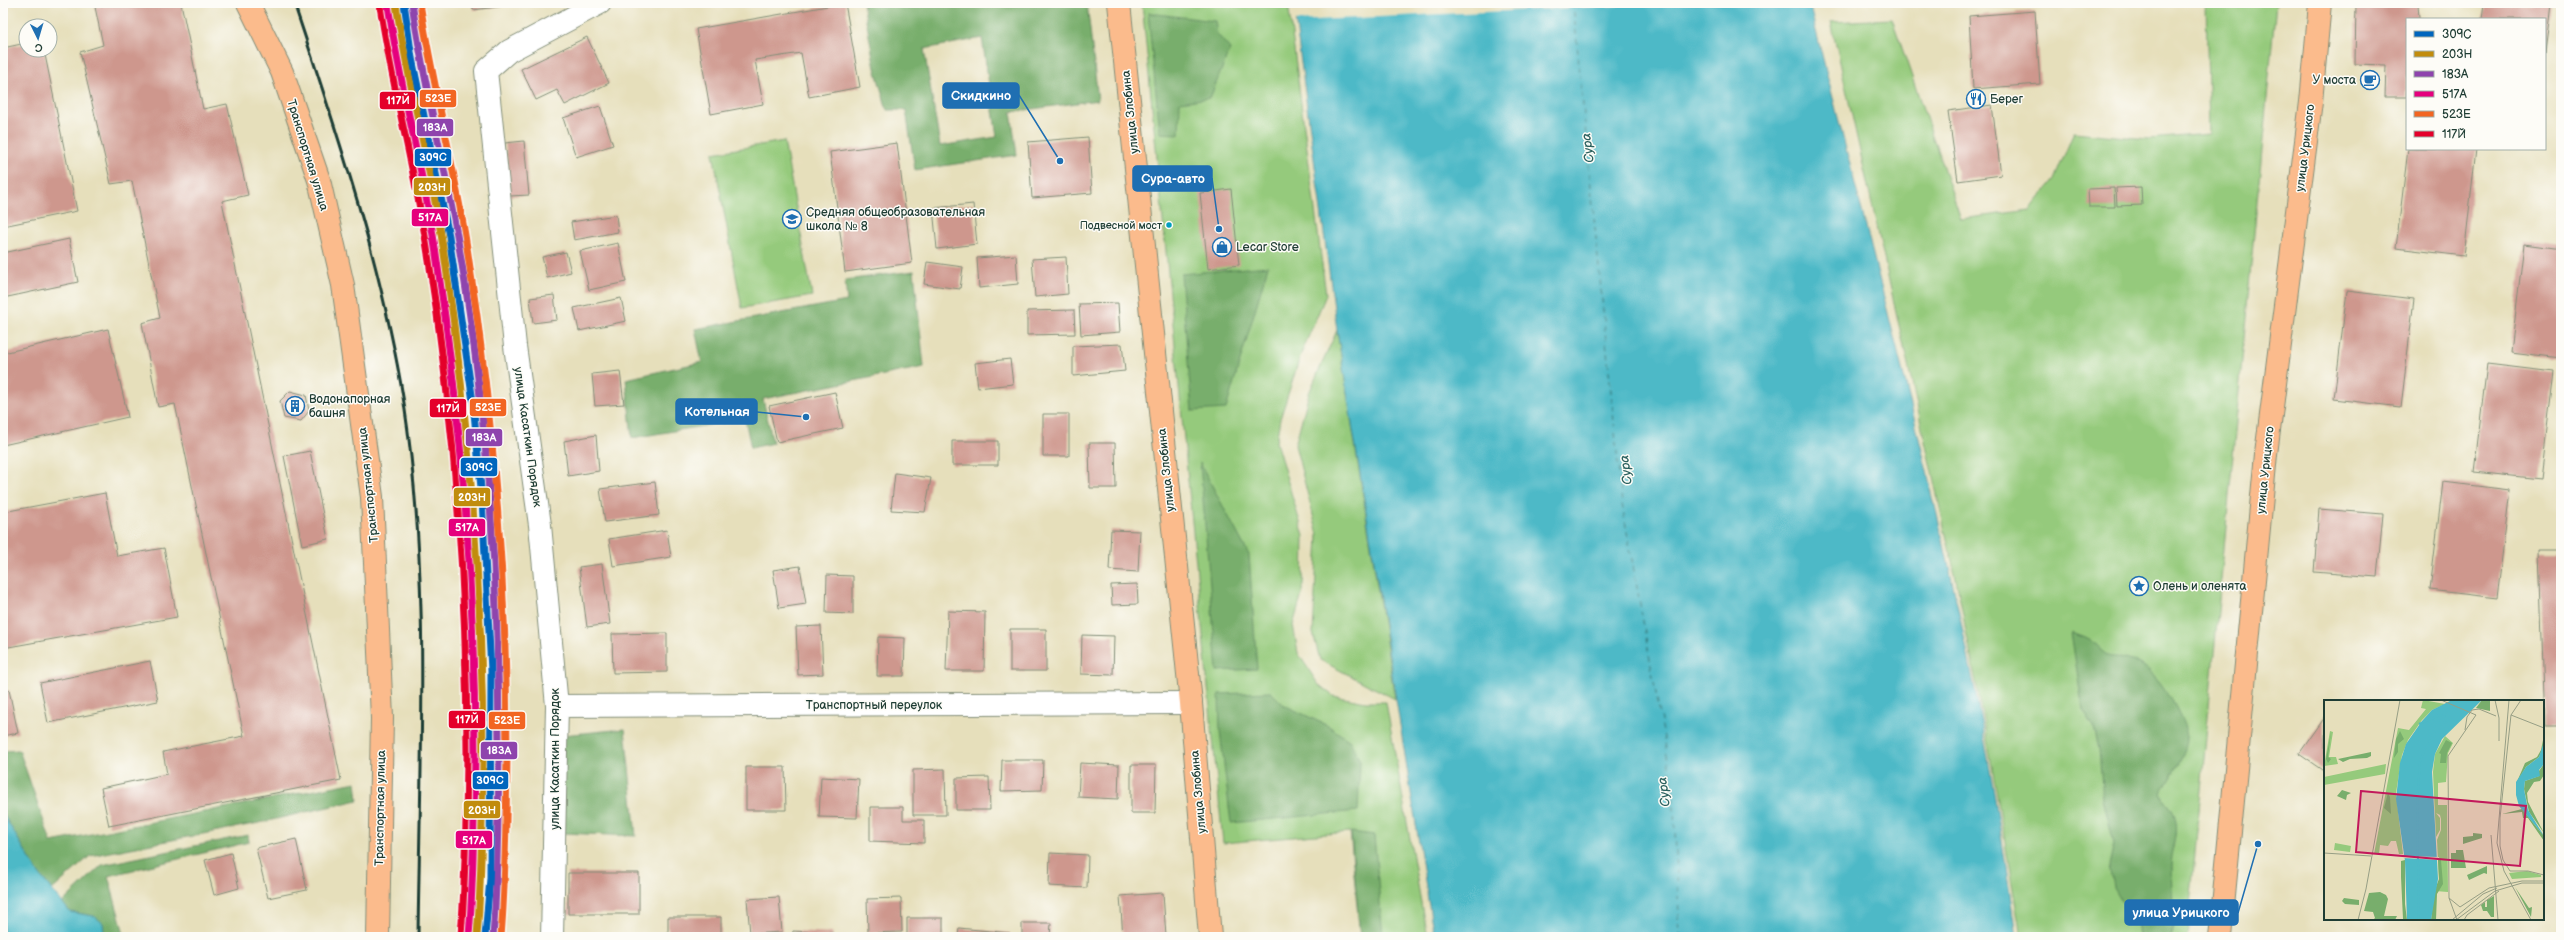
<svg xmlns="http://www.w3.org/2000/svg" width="2564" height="940" viewBox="0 0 2564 940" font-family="'Balsamiq Sans',sans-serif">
<rect width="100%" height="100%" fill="#fdfcf7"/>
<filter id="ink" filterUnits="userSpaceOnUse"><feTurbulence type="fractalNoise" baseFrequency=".025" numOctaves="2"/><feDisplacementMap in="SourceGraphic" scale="8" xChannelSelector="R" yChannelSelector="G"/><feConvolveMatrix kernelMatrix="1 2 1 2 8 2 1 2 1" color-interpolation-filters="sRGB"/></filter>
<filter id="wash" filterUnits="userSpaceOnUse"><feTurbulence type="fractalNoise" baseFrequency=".012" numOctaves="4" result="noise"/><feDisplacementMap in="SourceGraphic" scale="16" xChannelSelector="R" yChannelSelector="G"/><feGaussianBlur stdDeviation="0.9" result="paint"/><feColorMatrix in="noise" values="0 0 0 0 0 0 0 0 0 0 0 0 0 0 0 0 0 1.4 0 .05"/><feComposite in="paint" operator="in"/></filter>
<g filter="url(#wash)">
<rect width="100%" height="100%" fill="#e6dfbb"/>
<!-- green -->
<path fill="#95ca7c" stroke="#5a8458" d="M1142 3H1288L1326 295 1301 354 1280 419 1276 442 1304 536 1303 591 1293 625 1298 653 1318 684 1333 696 1366 702H1386L1427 937H1360L1350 832 1223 843Z
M2206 3H2276L2187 937H2021L1993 772 1957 584 1831 22 1892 19 1961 219 2030 210 2054 180 2074 132 2148 139 2209 134Z
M784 141 812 296 742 308 713 153Z
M1337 330 1395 699 1320 660 1313 633 1318 535 1295 445 1309 393Z"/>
<!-- forest -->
<path fill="#78ae6c" stroke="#4c7650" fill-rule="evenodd" d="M863 3H1087L1098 100 1011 112 1017 155 915 170 906 110H887L875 68ZM982 38 997 137 940 146 924 49Z
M1148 13 1215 21 1217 34 1230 49 1210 98 1180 102 1179 134 1160 133Z
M1268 266 1226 409 1192 411 1181 274Z
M914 271 924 367 763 399 773 443 751 448 745 419 632 438 626 379 702 362 695 329 847 301 845 280Z
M1200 463 1249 555 1257 669 1217 671Z
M2071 632C2077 634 2085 636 2091 640 2096 644 2101 650 2107 654 2117 660 2128 660 2139 664 2157 670 2186 719 2187 738 2187 754 2169 777 2162 793 2166 802 2171 807 2174 814 2181 832 2171 850 2171 866 2171 890 2176 914 2171 937H2139L2136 906 2121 901 2113 887 2109 866 2114 843 2103 799 2099 749 2094 728 2083 710Z
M1271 692 1284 705 1330 727 1350 741 1360 761 1358 811 1231 823 1220 731 1219 694Z
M625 729 636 836 562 833V735Z
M19 750 51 842 356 782 358 800 259 823 90 856 52 890 39 874 3 814V751Z
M1351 832 1374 835 1383 937H1360Z
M248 835 249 842 108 876 125 937H100L104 932 94 916 70 912 62 903 102 865Z"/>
<!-- water -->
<path fill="#4db9c7" stroke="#367b7e" d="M1293 3H1809C1886 312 1975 621 2016 937H1434L1337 330Z
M3 814 39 874 70 912 94 916 103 923 104 932 100 937H3Z"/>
<!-- pier -->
<path fill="#e6dfbb" d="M1291 3H1674L1293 21Z"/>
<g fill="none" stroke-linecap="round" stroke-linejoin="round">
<!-- ferry -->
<path stroke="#2d6260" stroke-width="1" stroke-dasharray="5 4" stroke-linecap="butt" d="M1573 3 1622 504 1673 788 1680 937"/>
</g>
<g id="blocks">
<!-- building -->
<path fill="#ce978d" d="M117 3H181L203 109 227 104 248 195 222 201 341 780 109 826 101 788 167 774 163 752 244 736 175 404 158 407 142 323 160 318 132 181 111 184 80 52 103 45 95 7Z
M472 3H504L505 6 473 10Z
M845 3 860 87 809 97 801 53 755 60 763 104 711 114 696 29Z
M2356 3H2418L2419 19H2407V97H2385L2386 65 2355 64Z
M2484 3H2552L2546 53 2545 19H2482Z
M2035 11 2040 84 1973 89 1969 16Z
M587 37 609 83 565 105 557 90 536 100 521 69Z
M26 43V50H44L77 211 3 226V48Z
M1992 105 2001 175 1958 181 1948 111Z
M600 106 613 145 576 157 563 118Z
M1088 137 1092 193 1032 198 1028 142Z
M524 141 529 195 510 196 505 143Z
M897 143 912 263 845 272 830 152Z
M2408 149H2476L2464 256 2396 248Z
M2141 187 2142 205 2117 206 2116 188Z
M2114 188 2115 207H2089L2088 189Z
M1231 189 1239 265 1208 269 1200 193Z
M973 204 977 244 937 249 933 208Z
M616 215 618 232 574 240 571 222Z
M69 239 78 282 3 298V253Z
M618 243 626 282 589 290 580 251Z
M2524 244 2561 249V358L2511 352Z
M566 252 571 272 547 278 542 257Z
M1016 255 1018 284 979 288 977 258Z
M1066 257 1068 294 1035 297 1032 259Z
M927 262 963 267 960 289 924 284Z
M2347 291 2414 299 2401 407 2334 399Z
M554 295 557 320 533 323 530 298Z
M621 298 626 321 579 331 574 308Z
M1118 303 1120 332 1081 335 1079 304Z
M1074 310 1075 334 1027 335V311Z
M108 329 128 417 3 445V353Z
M1122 344 1125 371 1073 376V346Z
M1010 359 1013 384 978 388 975 363Z
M2487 364 2554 372 2541 479 2474 472Z
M620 371 624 404 595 406 592 374Z
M290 391 306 395 309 411 301 421 284 418 280 401Z
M835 392 843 428 777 442 769 406Z
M1043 414H1069V456H1043Z
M596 435 599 471 568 476 564 441Z
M952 441H998V465H952Z
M1089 443H1115L1116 488H1090Z
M310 451 328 539 302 545 284 456Z
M895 473 931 478 925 512 891 510Z
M655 482 659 515 605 522 600 489Z
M2443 482 2510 490 2497 598 2430 590Z
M105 493 117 556 164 548 177 617 3 648V512Z
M2319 509 2383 514 2377 577 2314 572Z
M667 530 671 557 613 566 609 539Z
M1111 530 1140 531 1138 572 1109 570Z
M2539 550H2561V727H2545Z
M602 564 610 624 587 627 579 567Z
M800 566 806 604 779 608 773 570Z
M827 575 853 576V614L826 613Z
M1137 584 1138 604 1112 605 1111 585Z
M948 611 985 612 984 671H946Z
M821 626 823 674 798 675 796 627Z
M1010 629H1046V671H1010Z
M667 633V672L613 673 612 634Z
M1082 635 1114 636 1113 675 1081 674Z
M878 637 905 638 904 676H877Z
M150 661 158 701 48 723 40 683Z
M9 690 18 733 3 736V691Z
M2325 717V772L2299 754Z
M1002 760H1043L1042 790 1001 791Z
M1080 763 1119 765 1118 799 1078 797Z
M1131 765H1156L1155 813H1131Z
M746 767H785L786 810H746Z
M945 769 946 815H913V770Z
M2557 773H2561V817H2560Z
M821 777 859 779 857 818 819 817Z
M989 777 990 810H956V778Z
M870 807H903V820H924V843L870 841Z
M296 839 307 890 268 898 256 848Z
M231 853 239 888 214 895 205 860Z
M1050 853 1088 855 1087 888 1049 886Z
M568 873H639V914H568Z
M1163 893 1166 937H1123L1120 896Z
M779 897 782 932 750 934 747 899Z
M901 898 902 932 868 933 867 899Z
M668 917H721V937H668Z
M907 918H943V937H907Z
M1022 923H1051L1050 937H1022Z
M959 928 1010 933V937H958Z
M793 931 833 933 832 937H792Z"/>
</g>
</g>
<g filter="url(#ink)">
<use href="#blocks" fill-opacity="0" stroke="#828e78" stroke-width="1"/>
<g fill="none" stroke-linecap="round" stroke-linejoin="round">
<defs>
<path id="minor" d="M557 706 1191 703
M552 937 557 706 540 525 515 346 486 71 509 51 600 3"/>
<path id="major" d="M248 3 282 72 319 180 343 285 372 497 382 718 378 937
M1119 3 1191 703 1210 937
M2220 937 2266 454 2311 102 2320 3"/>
</defs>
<!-- minor casing -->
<use href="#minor" stroke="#828e78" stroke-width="24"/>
<!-- major casing -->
<use href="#major" stroke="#828e78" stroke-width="24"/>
<!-- minor -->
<use href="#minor" stroke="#fff" stroke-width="22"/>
<!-- major -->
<use href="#major" stroke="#fbbb8c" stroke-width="22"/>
<!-- rail -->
<path stroke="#1f3d34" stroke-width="3" d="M294 3C338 135 382 265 404 403 431 580 420 759 418 937"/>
<defs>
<path id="rail-1" d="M404 3 412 58 449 236 473 402 482 499 491 671 490 878 485 937"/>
<path id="rail-2" d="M396 4C408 84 429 161 442 240 469 415 483 585 483 762 482 820 482 878 477 936"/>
<path id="rail-3" d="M412 3C423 81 443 157 457 235 487 406 499 580 499 753 498 814 498 876 493 937"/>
<path id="rail-4" d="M388 5C400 85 421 162 434 241 461 412 475 584 475 757 474 817 474 876 469 936"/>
<path id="rail-5" d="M420 3C432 81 452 157 465 235 493 408 507 582 507 758 506 818 506 877 501 937"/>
<path id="rail-6" d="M380 6C392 86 413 163 426 242 454 412 467 584 467 757 466 816 466 875 461 935"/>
</defs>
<!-- rail-1 casing -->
<use href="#rail-1" stroke="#fdfcf7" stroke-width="10"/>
<!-- rail-2 casing -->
<use href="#rail-2" stroke="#fdfcf7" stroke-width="10"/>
<!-- rail-3 casing -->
<use href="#rail-3" stroke="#fdfcf7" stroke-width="10"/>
<!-- rail-4 casing -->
<use href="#rail-4" stroke="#fdfcf7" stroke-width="10"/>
<!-- rail-5 casing -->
<use href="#rail-5" stroke="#fdfcf7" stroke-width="10"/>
<!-- rail-6 casing -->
<use href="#rail-6" stroke="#fdfcf7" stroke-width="10"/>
<!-- rail-1 -->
<use href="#rail-1" stroke="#0065bd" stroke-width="7"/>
<!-- rail-2 -->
<use href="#rail-2" stroke="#c18c0d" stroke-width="7"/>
<!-- rail-3 -->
<use href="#rail-3" stroke="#8e44ad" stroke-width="7"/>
<!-- rail-4 -->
<use href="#rail-4" stroke="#e5007d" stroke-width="7"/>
<!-- rail-5 -->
<use href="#rail-5" stroke="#f26522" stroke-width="7"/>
<!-- rail-6 -->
<use href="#rail-6" stroke="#e4002b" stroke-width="7"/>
</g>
</g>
<!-- icons -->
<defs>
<symbol id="cafe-ring" viewBox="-11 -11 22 22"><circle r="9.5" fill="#fdfcf7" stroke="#1f6fb2" stroke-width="1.5"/><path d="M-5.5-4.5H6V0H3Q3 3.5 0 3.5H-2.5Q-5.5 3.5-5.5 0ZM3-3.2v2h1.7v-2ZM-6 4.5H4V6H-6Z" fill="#1f6fb2"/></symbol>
<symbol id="restaurant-ring" viewBox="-11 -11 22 22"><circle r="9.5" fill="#fdfcf7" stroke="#1f6fb2" stroke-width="1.5"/><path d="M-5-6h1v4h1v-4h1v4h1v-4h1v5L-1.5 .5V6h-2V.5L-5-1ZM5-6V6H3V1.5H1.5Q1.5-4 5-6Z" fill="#1f6fb2"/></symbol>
<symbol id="school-ring" viewBox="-11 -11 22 22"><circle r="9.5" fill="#fdfcf7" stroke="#1f6fb2" stroke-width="1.5"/><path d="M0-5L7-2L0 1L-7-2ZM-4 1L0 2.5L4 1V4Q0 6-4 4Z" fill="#1f6fb2"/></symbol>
<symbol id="shop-ring" viewBox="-11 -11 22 22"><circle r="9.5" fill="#fdfcf7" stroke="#1f6fb2" stroke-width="1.5"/><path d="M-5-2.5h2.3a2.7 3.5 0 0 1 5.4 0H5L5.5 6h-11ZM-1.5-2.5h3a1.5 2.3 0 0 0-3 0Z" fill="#1f6fb2"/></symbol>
<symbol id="building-ring" viewBox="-11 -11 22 22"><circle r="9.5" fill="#fdfcf7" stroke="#1f6fb2" stroke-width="1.5"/><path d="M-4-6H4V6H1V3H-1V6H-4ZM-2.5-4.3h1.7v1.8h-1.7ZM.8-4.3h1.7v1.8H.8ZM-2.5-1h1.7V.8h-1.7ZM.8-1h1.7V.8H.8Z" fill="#1f6fb2"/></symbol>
<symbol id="sight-ring" viewBox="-11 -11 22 22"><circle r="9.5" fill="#fdfcf7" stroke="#1f6fb2" stroke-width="1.5"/><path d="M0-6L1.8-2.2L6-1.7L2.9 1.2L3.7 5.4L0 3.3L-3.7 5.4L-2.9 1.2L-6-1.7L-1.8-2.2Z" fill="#1f6fb2"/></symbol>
</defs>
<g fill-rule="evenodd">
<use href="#cafe-ring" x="2359" y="69" width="22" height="22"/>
<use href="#restaurant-ring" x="1965" y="88" width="22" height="22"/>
<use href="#school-ring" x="781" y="208" width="22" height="22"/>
<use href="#shop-ring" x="1211" y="236" width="22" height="22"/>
<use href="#building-ring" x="284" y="395" width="22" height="22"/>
<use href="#sight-ring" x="2128" y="575" width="22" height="22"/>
</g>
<!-- markers -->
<circle fill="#039ebf" stroke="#fdfcf7" stroke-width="1.5" cx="1169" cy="225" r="3.5"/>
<g text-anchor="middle" stroke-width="3" stroke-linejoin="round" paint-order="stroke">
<!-- bus labels -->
<g font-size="11" fill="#1f3d34" stroke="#fdfcf7" text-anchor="end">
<text x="1162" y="229">Подвесной мост</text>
</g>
<!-- poi labels -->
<g font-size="12" fill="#1f3d34" stroke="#fdfcf7" text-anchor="start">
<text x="2356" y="84" text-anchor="end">У моста</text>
<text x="1990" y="103">Берег</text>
<text x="806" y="216">Средняя общеобразовательная<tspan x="806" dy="14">школа № 8</tspan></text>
<text x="1236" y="251">Lecar Store</text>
<text x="309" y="403">Водонапорная<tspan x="309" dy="14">башня</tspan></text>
<text x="2153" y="590">Олень и оленята</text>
</g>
<!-- street labels -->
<g font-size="12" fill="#1f3d34" stroke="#fdfcf7">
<text transform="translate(1130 112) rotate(-96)" y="4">улица Злобина</text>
<text transform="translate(2305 148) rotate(-83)" y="4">улица Урицкого</text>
<text transform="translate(308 155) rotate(73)" y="4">Транспортная улица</text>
<text transform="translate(528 437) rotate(82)" y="4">улица Касаткин Порядок</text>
<text transform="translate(1166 470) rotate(-96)" y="4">улица Злобина</text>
<text transform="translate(2265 470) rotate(-84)" y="4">улица Урицкого</text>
<text transform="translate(368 485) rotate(-96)" y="4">Транспортная улица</text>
<text x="874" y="709">Транспортный переулок</text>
<text transform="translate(555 759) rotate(-90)" y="4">улица Касаткин Порядок</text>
<text transform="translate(1198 792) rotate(-95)" y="4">улица Злобина</text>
<text transform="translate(380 808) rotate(-89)" y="4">Транспортная улица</text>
</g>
<!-- water labels -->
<g font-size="13" font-style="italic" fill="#2d6260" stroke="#fdfcf7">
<text transform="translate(1587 148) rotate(-97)" y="5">Сура</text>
<text transform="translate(1625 470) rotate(-97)" y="5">Сура</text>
<text transform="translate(1663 792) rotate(-97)" y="5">Сура</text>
</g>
</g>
<!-- overview -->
<g transform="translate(2324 700)">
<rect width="220" height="220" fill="#e6dfbb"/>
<path d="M99 0 121 4 108 10 98 20 84 40 78 55 72 93 79 154H75L72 141H67L64 146 56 145 55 154H50L74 28 85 30 102 9 97 8ZM6 31 9 32 5 57H12L14 64 0 66ZM121 36 129 43 124 53 122 82 114 83V105H123L124 192 111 191 115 180 113 140 117 130V119L116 115 112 113 116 118V130L112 137 109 72 111 54ZM62 64 61 74 0 85V77ZM11 143 27 146 26 152 10 150ZM203 171 217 175V177L188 179 185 173Z" fill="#95ca7c"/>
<path d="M158 0H166V11L152 8ZM76 31 80 39 74 44V52L70 58 72 39ZM7 32 4 57 7 59 4 63 2 59ZM220 35V46L215 57 202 67 192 84 201 63 213 57 217 50ZM122 40 128 43 123 53 122 63H116L117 54 115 53ZM47 52V56L43 58 26 59 19 62 14 59ZM220 64V75L216 81 210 82 203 93 204 102 220 133 205 112 200 89 201 81 215 76V71ZM18 90 27 93 23 95 22 100 13 96ZM64 93 66 97 67 114 60 108ZM198 109 220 136V141L204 118H199L198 112 178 114ZM149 133 158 134V138L139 144V137L149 136ZM132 150H139L142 168H127V153H132ZM81 160V204L83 220 79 219 77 177V161ZM114 160H117L119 184 113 194 112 220H107L110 192 115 179ZM163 166V174L160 173 145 180 143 175ZM191 187 205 208 208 207 207 217ZM56 192 62 195 64 199 60 216H73L71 220H49L51 218 49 212 40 211 45 193ZM170 196V217H167L163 211H159L157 205 161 202V207H163V200ZM20 198 35 200V205L21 204 18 201Z" fill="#78ae6c"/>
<path d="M128 0H158L118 39 111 54 108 72 114 179 107 220H83L81 161 72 99 76 63 82 44 98 21 108 10ZM220 42V64L215 70 216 76 201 81 200 89 204 110 220 136 195 106 192 95V82L202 67 215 57Z" fill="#4db9c7"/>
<path d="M78 156 115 157 116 160 79 158Z" fill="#e6dfbb"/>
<path fill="none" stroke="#4db9c7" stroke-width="2" d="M95 220 93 106 96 62 101 49 121 21V17L116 15 95 24"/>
<path fill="none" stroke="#969e85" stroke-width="1" d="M117 0 152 15 124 56 125 198 133 220M171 0 175 18V41M185 0 173 143 180 171 207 220M197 0 187 15 176 118V146L179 160 186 171H204L220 175M187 15 220 28M141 30 143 17 148 10 155 9 172 16M167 135 174 220M0 153 47 156M125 198 136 207 165 188 198 181H220M34 220 42 189 76 0M128 220 159 194 173 188M132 220 171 191 198 183H220M140 220 143 215 175 191"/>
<path fill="#c2185b" fill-opacity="0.15" stroke="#c2185b" stroke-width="2" d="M37 91 202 106 196 166 32 152Z"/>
<rect width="220" height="220" fill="none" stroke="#1f3d34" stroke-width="2"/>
</g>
<!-- callouts -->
<path fill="none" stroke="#1f6fb2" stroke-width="1.5" d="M1060 161L1019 95M1219 229L1212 178M806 417L757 412M2258 844L2238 913"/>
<g fill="#1f6fb2" stroke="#fdfcf7" stroke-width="1.5">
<circle cx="1060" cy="161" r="4"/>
<circle cx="1219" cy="229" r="4"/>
<circle cx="806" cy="417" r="4"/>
<circle cx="2258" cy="844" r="4"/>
</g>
<g fill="#1f6fb2" stroke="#1f6fb2" stroke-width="1.5">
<rect x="943" y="83" width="76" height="25" rx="4"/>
<rect x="1133" y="166" width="79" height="25" rx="4"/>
<rect x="676" y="399" width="81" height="25" rx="4"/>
<rect x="2125" y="900" width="113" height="25" rx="4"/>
</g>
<g font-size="13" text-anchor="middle" font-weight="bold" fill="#fff">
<text x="981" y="100">Скидкино</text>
<text x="1173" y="183">Сура-авто</text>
<text x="717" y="416">Котельная</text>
<text x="2181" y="917">улица Урицкого</text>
</g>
<g stroke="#fdfcf7" stroke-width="1.5">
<rect x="419" y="89" width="38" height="19" rx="4" fill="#f26522"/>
<rect x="379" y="91" width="37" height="19" rx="4" fill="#e4002b"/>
<rect x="416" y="118" width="38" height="19" rx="4" fill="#8e44ad"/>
<rect x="414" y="148" width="38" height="19" rx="4" fill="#0065bd"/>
<rect x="413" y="177" width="38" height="19" rx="4" fill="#c18c0d"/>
<rect x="411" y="208" width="38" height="19" rx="4" fill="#e5007d"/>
<rect x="469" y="398" width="38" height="19" rx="4" fill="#f26522"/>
<rect x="429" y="398" width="38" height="20" rx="4" fill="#e4002b"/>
<rect x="465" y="428" width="38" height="19" rx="4" fill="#8e44ad"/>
<rect x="460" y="457" width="38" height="20" rx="4" fill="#0065bd"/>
<rect x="453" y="487" width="38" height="20" rx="4" fill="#c18c0d"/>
<rect x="448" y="518" width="38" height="19" rx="4" fill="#e5007d"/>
<rect x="448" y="710" width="38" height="19" rx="4" fill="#e4002b"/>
<rect x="488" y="711" width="38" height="19" rx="4" fill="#f26522"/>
<rect x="480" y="741" width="38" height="19" rx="4" fill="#8e44ad"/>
<rect x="472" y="771" width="37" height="19" rx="4" fill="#0065bd"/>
<rect x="463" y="800" width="38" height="19" rx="4" fill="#c18c0d"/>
<rect x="455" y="830" width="38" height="19" rx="4" fill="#e5007d"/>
</g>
<g font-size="11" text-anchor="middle" font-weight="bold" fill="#fff">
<text x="438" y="102">523Е</text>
<text x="398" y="104">117Й</text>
<text x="435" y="131">183А</text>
<text x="433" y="161">309С</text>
<text x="432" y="191">203Н</text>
<text x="430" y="221">517А</text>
<text x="488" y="411">523Е</text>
<text x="448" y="412">117Й</text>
<text x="484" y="441">183А</text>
<text x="479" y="471">309С</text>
<text x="472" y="501">203Н</text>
<text x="467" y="531">517А</text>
<text x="467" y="723">117Й</text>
<text x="507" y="724">523Е</text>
<text x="499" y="754">183А</text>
<text x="490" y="784">309С</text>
<text x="482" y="814">203Н</text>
<text x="474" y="844">517А</text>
</g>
<!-- margin -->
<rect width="2564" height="940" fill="none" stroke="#fdfcf7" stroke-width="16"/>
<!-- legend -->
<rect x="2406" y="18" width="140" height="132" fill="#fdfcf7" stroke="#a4b0a9"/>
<rect x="2414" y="31" width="20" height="6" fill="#0065bd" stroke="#a4b0a9"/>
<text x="2442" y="38" font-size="12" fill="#1f3d34">309С</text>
<rect x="2414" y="51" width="20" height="6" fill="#c18c0d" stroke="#a4b0a9"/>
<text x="2442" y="58" font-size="12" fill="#1f3d34">203Н</text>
<rect x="2414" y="71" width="20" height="6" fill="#8e44ad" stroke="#a4b0a9"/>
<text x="2442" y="78" font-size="12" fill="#1f3d34">183А</text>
<rect x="2414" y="91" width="20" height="6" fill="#e5007d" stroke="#a4b0a9"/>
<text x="2442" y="98" font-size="12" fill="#1f3d34">517А</text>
<rect x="2414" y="111" width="20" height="6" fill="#f26522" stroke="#a4b0a9"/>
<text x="2442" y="118" font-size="12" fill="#1f3d34">523Е</text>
<rect x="2414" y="131" width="20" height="6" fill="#e4002b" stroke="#a4b0a9"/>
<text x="2442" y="138" font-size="12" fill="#1f3d34">117Й</text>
<!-- north arrow -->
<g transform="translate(38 38) rotate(175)"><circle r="19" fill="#fdfcf7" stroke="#a4b0a9"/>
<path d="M0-3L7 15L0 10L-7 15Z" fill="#1f6fb2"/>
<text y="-6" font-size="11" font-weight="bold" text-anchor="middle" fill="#1f3d34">С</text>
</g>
</svg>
